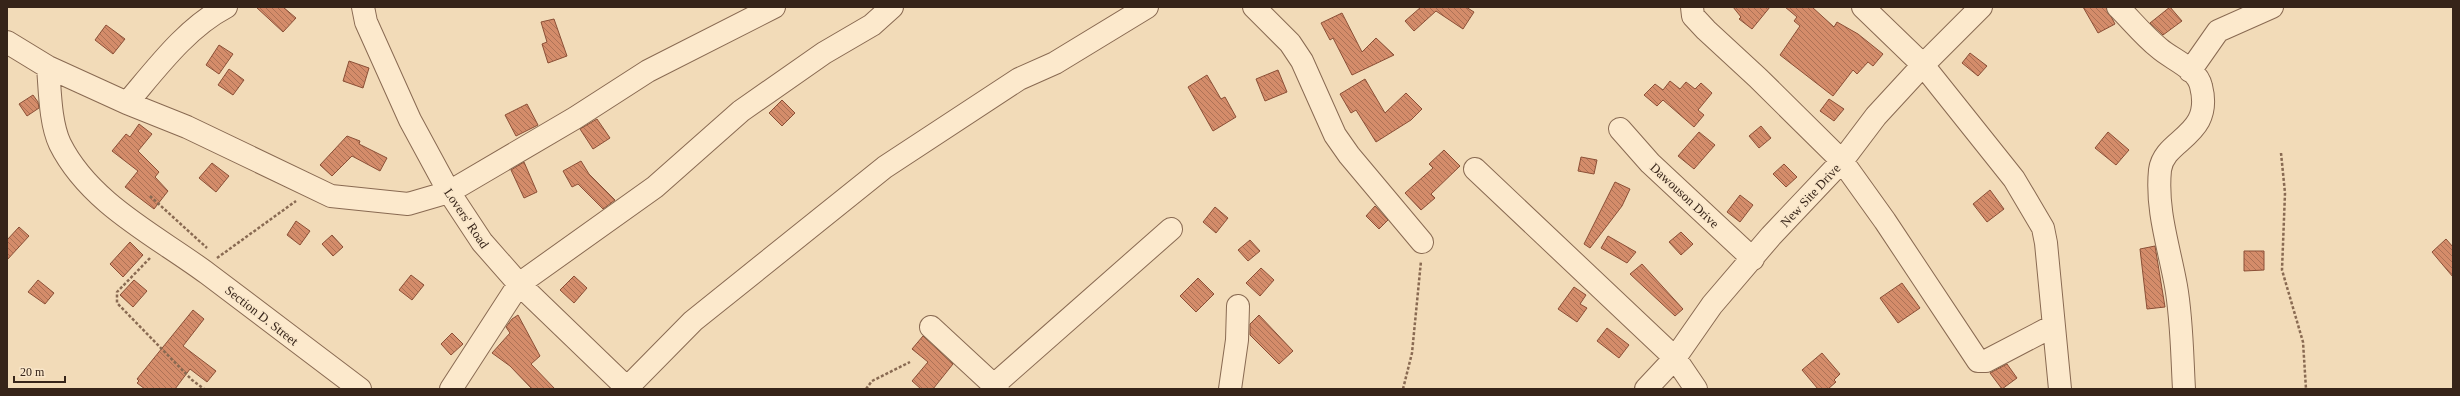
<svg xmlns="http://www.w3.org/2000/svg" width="2460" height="396" viewBox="0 0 2460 396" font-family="Georgia,serif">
<defs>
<pattern id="building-back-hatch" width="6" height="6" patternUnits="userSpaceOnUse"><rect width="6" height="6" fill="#d48c6a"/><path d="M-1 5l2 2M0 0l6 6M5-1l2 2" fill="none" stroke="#ad7256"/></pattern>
</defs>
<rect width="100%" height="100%" fill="#f2dbb8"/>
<!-- building -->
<path fill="url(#building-back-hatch)" stroke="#8b4f36" d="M256 7H283L296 18 283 32Z
M1421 7H1466L1474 12 1463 29 1436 11 1414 31 1405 21Z
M1733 7H1770L1752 29 1739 19 1741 17Z
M1785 7H1812L1834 27 1837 22 1858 34 1883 54 1873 66 1868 62 1857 74 1853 70 1833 96 1780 55 1800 26 1794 21 1797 17Z
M2083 7H2106L2115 24 2098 33Z
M2170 7 2182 21 2163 35 2150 23Z
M1342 13 1362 52 1376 38 1394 55 1352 75 1333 38 1330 40 1321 23Z
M554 19 567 56 548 63 542 44 547 42 541 22Z
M106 25 125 39 113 54 95 40Z
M219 45 233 54 219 74 206 65Z
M1970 53 1987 66 1978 76 1962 63Z
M349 61 369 68 363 88 343 81Z
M229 69 244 80 233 95 218 85Z
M1278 70 1287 92 1265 101 1256 79Z
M1207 75 1221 99 1225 97 1236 117 1213 131 1188 87Z
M1365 79 1385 113 1406 93 1422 109 1411 120 1376 142 1356 110 1351 113 1340 94Z
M1670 81 1680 89 1686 82 1695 89 1701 83 1712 93 1698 110 1704 115 1694 127 1663 100 1657 106 1644 95 1655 84 1663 90Z
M33 95 38 102 39 108 27 116 19 104Z
M1829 99 1844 109 1834 121 1820 111Z
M782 100 795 113 782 126 769 113Z
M527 104 538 125 516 136 505 115Z
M597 119 610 138 593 149 580 129Z
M139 124 152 134 138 151 159 172 155 177 168 191 154 209 125 187 138 171 112 151 126 134 130 137Z
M1761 126 1771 138 1759 148 1749 136Z
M1699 132 1715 145 1694 169 1678 156Z
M2108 132 2129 150 2116 165 2095 148Z
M347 136 360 141 359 144 387 158 380 171 352 156 332 176 320 165Z
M1444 150 1460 166 1431 194 1435 198 1421 210 1405 193 1433 168 1429 164Z
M1581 157 1597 160 1594 174 1578 171Z
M581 161 589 174 615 200 603 209 578 184 572 187 563 171Z
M524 162 537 192 524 198 511 170Z
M212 163 229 176 216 192 199 178Z
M1784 164 1797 177 1786 187 1773 174Z
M1615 182 1630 189 1622 206 1590 248 1584 244Z
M1990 190 2004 209 1987 222 1973 204Z
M1740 195 1753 205 1740 222 1727 212Z
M1375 206 1388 220 1379 229 1366 216Z
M1215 207 1228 218 1216 233 1203 222Z
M296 221 310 231 300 245 287 235Z
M19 227 29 236 7 260V240Z
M1681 232 1693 244 1681 255 1669 242Z
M332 235 343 247 333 256 322 244Z
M1608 236 1636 252 1627 263 1601 248Z
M2446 239 2453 247V277L2432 252Z
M1250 240 1260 251 1248 261 1238 250Z
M130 242 143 255 123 277 110 264Z
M2155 246 2165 307 2147 309 2140 249Z
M2244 251H2264V270L2244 271Z
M1642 264 1683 309 1675 316 1630 274Z
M1261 268 1274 280 1260 296 1246 283Z
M411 275 424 285 412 300 399 290Z
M574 276 587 288 574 303 560 290Z
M1198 278 1214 294 1196 312 1180 296Z
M38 280 54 293 45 304 28 292Z
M134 280 147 291 133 307 120 295Z
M1902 283 1920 308 1898 323 1880 298Z
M1574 287 1586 295 1580 304 1587 308 1577 322 1558 309Z
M193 310 204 319 183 346 216 371 207 382 190 369 175 389H145L137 383 139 381 137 379Z
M518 315 540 356 531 364 555 389H532L510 366 492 353 510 333 506 327 512 319Z
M1259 315 1293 351 1279 364 1250 335V324Z
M1607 328 1629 345 1619 358 1597 341Z
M452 333 463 344 451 355 441 344Z
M923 336 953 364 933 389H921L912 381 928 362 912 349Z
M1822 353 1840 374 1834 380 1836 382 1828 389H1818L1802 370Z
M2007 364 2017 378 2002 389 1990 373Z"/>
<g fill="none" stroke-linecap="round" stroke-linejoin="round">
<defs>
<path id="minor" d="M363 7 366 22 410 120 449 192 482 242 519 284 628 389
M1254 7 1290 43 1302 61 1335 135 1349 155 1422 242
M1692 7 1693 16 1706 30 1758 78 1842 161 1885 221 1978 361H1986L2053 326
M1863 7 1923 65 2014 179 2043 228 2046 243 2060 389
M2118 7C2132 21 2144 36 2159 48 2171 59 2197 68 2201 86 2214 137 2164 138 2160 170 2156 210 2169 247 2176 286 2182 320 2182 355 2184 389
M7 42 48 67 127 103 187 127 331 196 408 204 449 192 575 118 648 71 774 7
M48 67C50 90 50 123 60 144 90 204 157 236 208 274 259 312 309 351 360 389
M2190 71 2218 31 2272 7
M127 103C156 69 186 28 226 7
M1620 129 1650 163 1753 259
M1475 169 1675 358 1696 389
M931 327 998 389
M994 385 1171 229
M627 388 693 321 885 167 1019 79 1055 63 1147 7
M451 389 519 284 655 187 741 111 824 53 872 25 892 7
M1230 389 1237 340 1238 306
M1646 389 1675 358 1712 305 1771 236 1842 161 1876 116 1923 65 1981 7"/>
</defs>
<!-- minor casing -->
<use href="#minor" stroke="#896a52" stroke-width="24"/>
<!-- path -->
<path stroke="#896a52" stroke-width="2.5" stroke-dasharray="3 2" stroke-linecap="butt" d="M2281 153 2285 193 2282 270 2303 342 2306 389
M150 196 207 248
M150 258 117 292V303L192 380 204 389
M217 258 296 201
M866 389 872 381 910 362
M1403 389 1412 353 1421 261"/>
<!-- minor -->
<use href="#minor" stroke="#fce9cc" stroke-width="22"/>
</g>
<g text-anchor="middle" stroke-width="3" stroke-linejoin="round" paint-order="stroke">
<!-- street labels -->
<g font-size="13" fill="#362419" stroke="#f9e6c9">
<text transform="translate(1685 195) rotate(43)" y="5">Dawouson Drive</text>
<text transform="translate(1810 195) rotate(-47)" y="5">New Site Drive</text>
<text transform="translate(467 218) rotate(56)" y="5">Lovers' Road</text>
<text transform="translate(262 315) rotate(38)" y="5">Section D. Street</text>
</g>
</g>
<!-- border -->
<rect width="2460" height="396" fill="none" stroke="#362419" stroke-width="16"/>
<!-- scale -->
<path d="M14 376v6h51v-6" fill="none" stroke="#362419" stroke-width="2"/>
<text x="20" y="376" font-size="12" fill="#362419" stroke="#f9e6c9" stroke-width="3" paint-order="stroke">20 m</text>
</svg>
